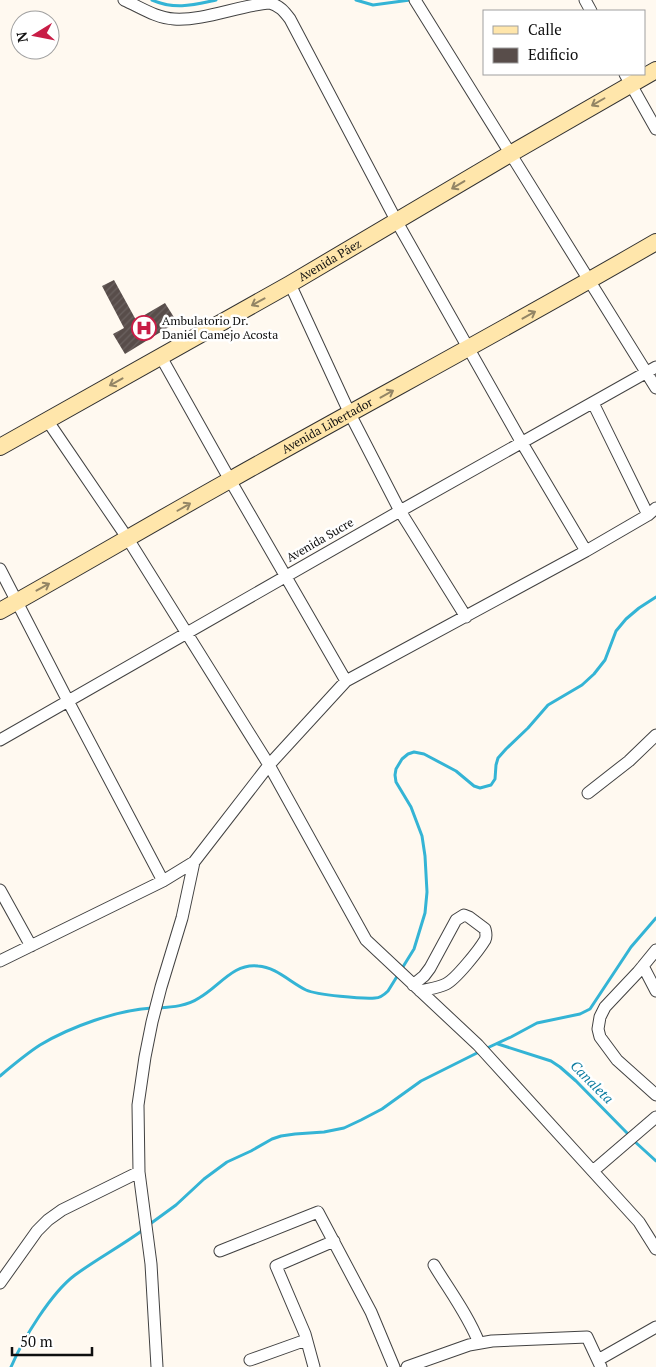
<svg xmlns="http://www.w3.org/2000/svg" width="656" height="1367" viewBox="0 0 656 1367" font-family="'PT Serif',serif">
<defs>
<pattern id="building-hatch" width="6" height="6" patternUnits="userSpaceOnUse" patternTransform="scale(1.25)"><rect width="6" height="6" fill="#584d4a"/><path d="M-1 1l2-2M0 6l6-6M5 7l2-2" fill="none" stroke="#6b6260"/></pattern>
</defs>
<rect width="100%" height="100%" fill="#fff9f0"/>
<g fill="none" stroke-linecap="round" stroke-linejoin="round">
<!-- stream -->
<path stroke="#34b4d5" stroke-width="3" d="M152 0C175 10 193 5 216 0
M356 0 373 5 410 0
M158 1008C173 1007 187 1006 199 998 219 987 233 963 258 966 276 967 291 983 306 990 317 995 363 999 375 998 380 998 384 995 388 991L414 949 425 913 427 892 425 856 422 836 411 807 396 782 395 775 396 769 402 759 408 754 414 752 424 754 456 771 474 786 480 788 491 785 495 779 496 765 498 758 506 749 528 728 548 705 582 685 594 674 605 660 616 631 626 619 639 608 656 597
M498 1044 551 1061 560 1067 576 1081 629 1135
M485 1049 511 1037 537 1023 580 1014 590 1009 631 947 656 918
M0 1076C13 1065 26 1054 40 1045 70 1027 117 1010 152 1008
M633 1140 656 1161
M150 1224 176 1205 204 1179 227 1162 251 1151 272 1139 281 1136 295 1134 324 1132 344 1128 361 1120 382 1109 421 1081 479 1052
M11 1367C23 1339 51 1293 75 1275 97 1259 121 1246 143 1230"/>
</g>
<!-- building -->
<path fill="url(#building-hatch)" d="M114 280 136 320 165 303 177 322 125 354 113 334 124 328 102 286Z"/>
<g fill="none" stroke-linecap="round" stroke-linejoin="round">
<defs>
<path id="street" d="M124 0C140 7 156 18 174 19 204 21 240 5 270 3 280 6 284 11 290 19L397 222 522 443 586 551
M415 0 656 388
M585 0 591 11
M625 74 656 129
M290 284 350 414 400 511 466 617
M161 357 230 480 346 681
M593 403 648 515
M47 420 128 539 269 765 366 940 478 1045 639 1222 656 1249
M0 569 68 701 163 881
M0 740 400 511 656 367
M588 793 629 761 656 735
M0 890 31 946
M656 950 638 972 605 1007 600 1017 598 1029 600 1037 617 1060 656 1095
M0 961 163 881 194 862 269 765 346 681 586 551 648 515 656 508
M643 966 656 991
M413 985 424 976 430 968 456 920 464 915 469 917 485 929C486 933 487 936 485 940 479 950 456 979 446 984 438 988 428 989 420 991
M593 1171 656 1117
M220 1251 318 1212 371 1312 394 1367
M434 1265C449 1290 468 1315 479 1343
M0 1283 37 1231 48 1220 62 1210 139 1172
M250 1360 306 1340
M598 1360 656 1327
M157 1367 151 1264 139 1172 138 1105 145 1057 152 1022 161 987 182 918 194 862
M314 1367 305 1334 276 1266 334 1241
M407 1367 469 1345 492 1341 587 1337 601 1367"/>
<g id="secondary">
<path id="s1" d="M0 447 290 284 510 154 656 70"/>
<path id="s2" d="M0 611C77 568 153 523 230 480 372 400 515 324 656 242"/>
</g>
</defs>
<!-- street casing -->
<use href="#street" stroke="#424242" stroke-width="13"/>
<!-- secondary casing -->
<use href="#secondary" stroke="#313131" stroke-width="18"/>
<!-- street -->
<use href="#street" stroke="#fff" stroke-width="11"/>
<!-- secondary -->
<use href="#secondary" stroke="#ffe6ab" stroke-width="16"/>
</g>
<!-- one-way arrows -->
<defs><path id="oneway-shaft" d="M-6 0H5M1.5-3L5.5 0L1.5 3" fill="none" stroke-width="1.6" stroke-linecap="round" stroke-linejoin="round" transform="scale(1.25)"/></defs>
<g stroke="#938565">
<use href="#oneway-shaft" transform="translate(598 102) rotate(150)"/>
<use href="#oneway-shaft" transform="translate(458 185) rotate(149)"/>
<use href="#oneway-shaft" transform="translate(258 302) rotate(151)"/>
<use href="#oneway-shaft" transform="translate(529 315) rotate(-29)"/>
<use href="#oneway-shaft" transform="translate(116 382) rotate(151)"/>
<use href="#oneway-shaft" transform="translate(387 394) rotate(-29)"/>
<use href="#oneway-shaft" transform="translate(184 507) rotate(-30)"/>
<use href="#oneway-shaft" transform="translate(43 587) rotate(-29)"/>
</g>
<!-- icons -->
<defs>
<symbol id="hospital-ring" viewBox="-11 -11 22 22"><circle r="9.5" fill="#fff" stroke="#c81d46" stroke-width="1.5"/><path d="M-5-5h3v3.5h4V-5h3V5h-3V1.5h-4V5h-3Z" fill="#c81d46"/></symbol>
</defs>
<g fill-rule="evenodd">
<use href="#hospital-ring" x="130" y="314" width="28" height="28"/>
</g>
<g text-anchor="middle" stroke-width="5" stroke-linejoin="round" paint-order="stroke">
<!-- street labels -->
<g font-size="12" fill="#0f0f0f" stroke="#fff">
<text dy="4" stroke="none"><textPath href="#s1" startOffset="379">Avenida Páez</textPath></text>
<text dy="4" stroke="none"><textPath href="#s2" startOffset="376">Avenida Libertador</textPath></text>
<text transform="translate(320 540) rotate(-30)" y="4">Avenida Sucre</text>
</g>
<!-- poi labels -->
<g font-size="12" fill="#0f0f0f" stroke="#fff" text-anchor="start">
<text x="162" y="325">Ambulatorio Dr.<tspan x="162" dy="14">Daniel Camejo Acosta</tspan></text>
</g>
<!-- water labels -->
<g font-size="14" font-style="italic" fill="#0f7da1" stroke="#fff">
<text transform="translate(592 1082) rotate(45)" y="5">Canaleta</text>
</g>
</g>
<!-- legend -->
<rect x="483" y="10" width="162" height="65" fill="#ffffff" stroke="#9f9f9f"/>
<rect x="493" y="26" width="25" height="8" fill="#ffe6ab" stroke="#9f9f9f"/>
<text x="528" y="35" font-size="15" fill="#0f0f0f">Calle</text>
<rect x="493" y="48" width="25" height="15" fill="#584d4a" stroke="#9f9f9f"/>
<text x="528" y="60" font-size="15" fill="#0f0f0f">Edificio</text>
<!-- north arrow -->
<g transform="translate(35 35) rotate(260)"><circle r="24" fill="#ffffff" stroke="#9f9f9f"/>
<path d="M0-4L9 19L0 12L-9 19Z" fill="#c81d46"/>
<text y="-8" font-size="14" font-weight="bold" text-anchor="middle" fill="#0f0f0f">N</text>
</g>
<!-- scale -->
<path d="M12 1347v8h80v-8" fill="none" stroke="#0f0f0f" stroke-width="2.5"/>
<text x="20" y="1347" font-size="15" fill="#0f0f0f" stroke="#ffffff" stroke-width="4" paint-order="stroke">50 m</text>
</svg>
